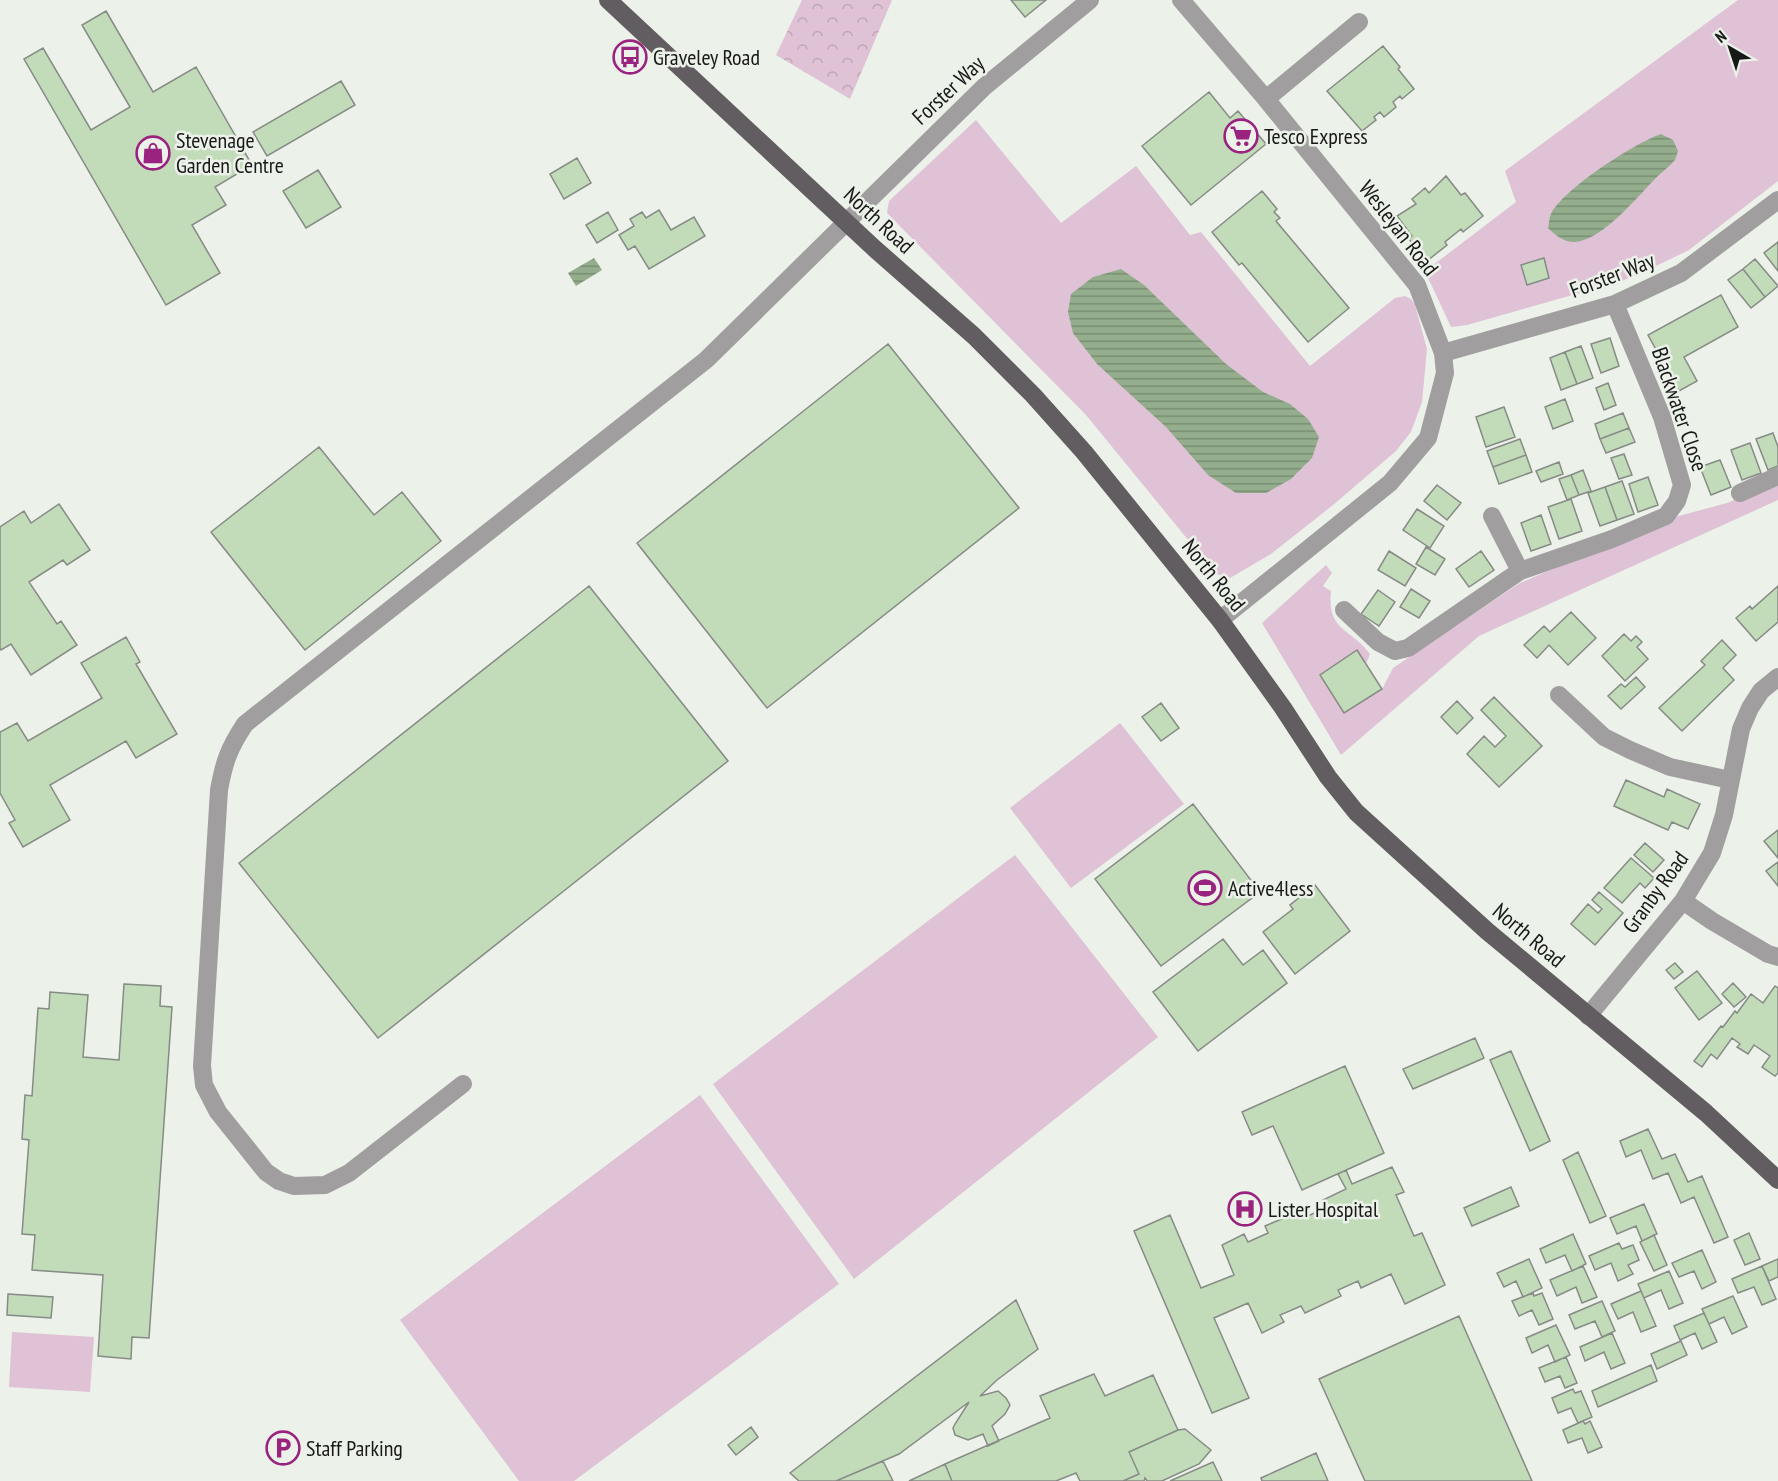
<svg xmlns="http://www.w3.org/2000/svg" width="1778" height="1481" viewBox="0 0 1778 1481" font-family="'PT Sans Narrow',sans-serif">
<defs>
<pattern id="forest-crowns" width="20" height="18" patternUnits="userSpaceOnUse" patternTransform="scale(1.5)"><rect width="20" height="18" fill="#dfc2d5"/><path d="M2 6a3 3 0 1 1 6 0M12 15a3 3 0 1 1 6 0" fill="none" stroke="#bfa6b6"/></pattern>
<pattern id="water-rules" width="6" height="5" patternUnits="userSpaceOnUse" patternTransform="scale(1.5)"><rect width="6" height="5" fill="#94ae8d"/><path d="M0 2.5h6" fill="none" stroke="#788d72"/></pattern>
</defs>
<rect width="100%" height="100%" fill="#ecf1ea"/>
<!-- grass -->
<path fill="#dfc2d5" d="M1738 0H1778V181L1689 250 1654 267 1622 281 1467 325 1451 327 1431 284 1424 272 1516 202 1505 171Z
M976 120 1061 223 1136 166 1190 235 1201 232 1310 366 1395 298 1405 296 1411 299 1415 305 1427 349 1422 402 1411 432 1396 451 1333 505 1271 554 1230 578 1216 574 1086 415 887 213 889 201Z
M1778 481V500L1479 636 1341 755 1262 623 1326 565 1332 573 1323 586 1331 591C1327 632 1350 627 1370 654L1366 664 1357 651 1320 675 1344 713 1382 689 1393 668 1520 583 1675 517 1727 503Z
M1120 723 1184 804 1071 888 1010 808Z
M1015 855 1158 1037 854 1279 713 1084Z
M700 1095 839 1284 574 1481H519L400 1320Z
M12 1332 94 1337 90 1392 9 1387Z"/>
<!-- forest -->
<path fill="url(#forest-crowns)" d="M802 0H892L850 99 776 55Z"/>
<!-- water -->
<path fill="url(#water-rules)" d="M1661 134 1673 140 1678 151 1675 160C1668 168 1659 174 1652 182 1635 200 1602 239 1576 242 1565 243 1556 236 1548 228 1549 224 1549 218 1551 214 1563 189 1635 143 1661 134Z
M594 258 602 270 576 286 568 273Z
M1121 269 1144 285 1226 364 1263 392 1290 404 1308 419 1319 437 1312 458 1291 479 1266 493H1236L1208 475 1166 427 1097 364 1073 333 1068 312 1071 294 1093 277Z"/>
<!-- building -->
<path fill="#c2dcba" stroke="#868b85" stroke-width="1.5" d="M1011 0H1046L1025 17Z
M106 11 153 92 196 67 252 165 215 187 226 205 192 225 220 273 166 305 24 59 43 48 91 130 130 107 82 25Z
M1383 46 1400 67 1398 69 1414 89 1402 99 1400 96 1393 102 1396 107 1384 117 1380 112 1374 117 1376 120 1362 131 1327 91Z
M341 81 355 105 267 156 253 132Z
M1209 92 1230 118 1238 111 1266 144 1191 205 1142 146Z
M577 158 591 183 564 199 550 174Z
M318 170 341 207 306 228 283 191Z
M1446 176 1461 195 1465 193 1483 216 1463 232 1461 229 1445 242 1447 245 1427 261 1409 239 1412 236 1397 216 1416 204 1412 199 1425 188 1429 193Z
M1262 191 1277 209 1274 212 1280 218 1276 221 1349 308 1308 342 1242 263 1239 265 1212 232Z
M659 210 671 230 694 217 705 236 649 269 635 246 628 250 619 235 634 226 630 219 642 212 646 218Z
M608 212 618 230 597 243 586 225Z
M1778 242V271L1764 253Z
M1544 258 1549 278 1527 285 1521 265Z
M1755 259 1778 286 1765 297 1743 269Z
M1743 269 1765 297 1751 308 1728 280Z
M1721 295 1738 327 1684 357 1697 381 1679 391 1648 335Z
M1610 338 1619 366 1601 373 1591 344Z
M888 344 1019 508 767 708 637 543Z
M1581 346 1593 378 1577 384 1565 352Z
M1565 352 1577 384 1561 390 1550 358Z
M1608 383 1616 405 1604 410 1596 388Z
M1565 399 1573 421 1553 429 1545 407Z
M1504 407 1515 437 1486 447 1476 417Z
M1623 413 1629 428 1600 439 1595 424Z
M1629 428 1635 442 1606 453 1600 439Z
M1773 433 1778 447V466L1768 470 1756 439Z
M1520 439 1526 455 1493 467 1487 451Z
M1750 443 1761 473 1742 480 1731 450Z
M319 447 374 515 402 492 441 541 305 650 211 532Z
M1624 454 1632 475 1619 479 1611 458Z
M1526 455 1532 472 1499 484 1493 467Z
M1720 460 1731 487 1711 495 1700 467Z
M1559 462 1563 474 1541 482 1536 471Z
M1583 470 1591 491 1579 495 1571 475Z
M1571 475 1579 495 1567 500 1559 479Z
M1648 477 1658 505 1638 512 1629 484Z
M1622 481 1634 514 1617 520 1605 487Z
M1437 485 1461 503 1447 520 1424 501Z
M1605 487 1617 520 1600 526 1588 493Z
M1571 499 1582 531 1559 539 1548 507Z
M59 504 90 550 67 565 63 560 29 582 57 624 61 621 77 645 31 675 11 644 1 650 0 648V527L24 511 31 523Z
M1417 509 1444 526 1430 548 1403 530Z
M1541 515 1551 544 1531 551 1521 523Z
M1426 547 1445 559 1435 575 1416 564Z
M1389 551 1416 568 1405 586 1378 570Z
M1481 551 1494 570 1469 587 1456 569Z
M589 586 728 761 378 1038 239 863Z
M1778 586V622L1756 641 1736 618 1750 606 1752 609Z
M1411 589 1430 601 1419 618 1400 607Z
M1378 590 1395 602 1379 626 1361 614Z
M1571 612 1596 638 1568 665 1549 645 1537 658 1524 645 1544 626 1550 632Z
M1624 634 1631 641 1636 636 1642 642 1637 647 1648 659 1625 681 1602 656Z
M126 637 140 662 136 664 177 734 136 758 126 741 50 785 70 820 23 847 9 823 15 820 0 793V732L17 723 28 741 102 698 81 663Z
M1722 640 1736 655 1723 668 1734 680 1682 731 1659 708 1705 665 1701 661Z
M1357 650 1382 689 1344 713 1320 675Z
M1636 677 1645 687 1621 709 1608 696 1621 684 1625 687Z
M1494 697 1542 746 1499 787 1467 754 1484 736 1495 747 1506 736 1481 710Z
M1457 701 1473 718 1457 734 1441 717Z
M1161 703 1179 728 1161 741 1142 717Z
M1626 780 1664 797 1667 789 1700 804 1688 829 1672 822 1668 830 1614 806Z
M1193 804 1260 892 1161 966 1095 879Z
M1778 830V858L1764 841Z
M1645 843 1664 860 1653 872 1634 855Z
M1631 858 1654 878 1645 888 1640 883 1622 903 1604 888Z
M1778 862V886L1766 871Z
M1315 885 1350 931 1295 974 1263 932 1293 909 1290 905Z
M1599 892 1623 913 1595 945 1571 924 1588 904 1598 913 1602 909 1592 900Z
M1223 939 1243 965 1263 950 1287 983 1198 1051 1153 992Z
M1675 963 1683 972 1674 979 1666 970Z
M1697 971 1722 1003 1699 1020 1675 988Z
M1733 983 1746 997 1734 1007 1722 994Z
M124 984 161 986 160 1006 172 1007 149 1338 132 1337 131 1359 98 1356 103 1275 32 1270 35 1235 22 1234 29 1140 22 1139 25 1095 32 1096 38 1008 49 1009 50 992 88 995 83 1057 119 1060Z
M1775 986 1778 988V1073L1775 1076 1762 1067 1770 1056 1754 1045 1748 1054 1737 1047 1740 1044 1732 1038 1717 1059 1711 1054 1702 1067 1694 1061 1721 1026 1723 1027 1735 1011 1737 1013 1751 994 1763 1003Z
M1475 1038 1484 1058 1413 1089 1403 1069Z
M1511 1051 1550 1141 1530 1151 1490 1060Z
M1345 1066 1384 1153 1302 1190 1273 1126 1252 1135 1242 1112Z
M1648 1129 1662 1159 1675 1154 1688 1182 1702 1176 1728 1237 1714 1243 1694 1197 1681 1203 1668 1173 1653 1179 1641 1150 1626 1157 1620 1141Z
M1578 1152 1606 1216 1590 1223 1563 1160Z
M1392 1167 1404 1192 1396 1195 1414 1236 1422 1233 1445 1285 1405 1304 1391 1274 1361 1288 1358 1281 1338 1290 1341 1296 1305 1313 1301 1306 1280 1315 1284 1322 1262 1333 1248 1303 1214 1318 1249 1398 1212 1413 1134 1231 1170 1215 1201 1288 1234 1275 1222 1245 1244 1234 1248 1242 1268 1233 1265 1226 1305 1209 1308 1216 1327 1207 1323 1200 1346 1189 1338 1174 1346 1170 1352 1184Z
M1511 1187 1519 1206 1472 1226 1464 1208Z
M1644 1204 1657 1234 1642 1241 1636 1226 1617 1234 1610 1218Z
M1749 1233 1760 1259 1745 1265 1734 1240Z
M1573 1234 1586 1264 1572 1271 1565 1255 1546 1263 1540 1249Z
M1654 1235 1667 1265 1654 1271 1640 1242Z
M1619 1243 1622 1249 1633 1245 1639 1260 1628 1265 1633 1274 1618 1281 1611 1263 1595 1270 1589 1256Z
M1702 1250 1716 1282 1702 1289 1694 1271 1679 1277 1672 1263Z
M1529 1259 1542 1288 1523 1297 1516 1281 1504 1287 1497 1273Z
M1778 1259V1277L1769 1281 1762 1266Z
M1583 1266 1597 1297 1582 1303 1576 1287 1557 1296 1550 1280Z
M1762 1266 1776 1299 1762 1305 1754 1287 1738 1293 1732 1279Z
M1669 1271 1683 1303 1669 1309 1661 1290 1644 1298 1638 1284Z
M1641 1291 1656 1326 1641 1332 1633 1312 1618 1319 1611 1304Z
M1533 1293 1534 1296 1542 1293 1553 1319 1539 1325 1532 1310 1519 1316 1512 1301Z
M8 1294 53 1297 51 1318 7 1315Z
M1733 1296 1747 1327 1732 1334 1724 1317 1709 1324 1702 1309Z
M1016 1300 1038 1349 997 1380 980 1396 998 1391 1006 1398 1010 1405 1005 1414 992 1426 999 1441 988 1446 983 1434 968 1440 955 1435 953 1428 955 1424 969 1402 899 1454 836 1481H799L790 1473Z
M1602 1301 1615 1331 1602 1337 1595 1321 1575 1329 1569 1315Z
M1704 1313 1717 1342 1702 1349 1695 1333 1680 1340 1674 1326Z
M1459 1316 1532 1481H1365L1319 1379Z
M1556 1325 1570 1355 1555 1362 1548 1345 1532 1353 1526 1338Z
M1612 1333 1625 1363 1611 1369 1604 1352 1585 1361 1580 1347Z
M1681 1341 1687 1355 1657 1369 1651 1354Z
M1566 1357 1577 1383 1565 1388 1560 1376 1545 1382 1539 1368Z
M1651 1365 1657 1381 1598 1407 1592 1391Z
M1094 1374 1105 1396 1153 1375 1178 1430 1129 1452 1139 1474 1123 1481H1080L1076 1473 1056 1481H952L945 1464 1050 1418 1040 1396Z
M1573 1389 1575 1393 1581 1391 1592 1417 1578 1423 1571 1408 1558 1413 1552 1398Z
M1583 1421 1585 1424 1590 1421 1602 1447 1588 1453 1582 1438 1568 1443 1563 1430Z
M751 1427 758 1437 736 1455 728 1445Z
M1185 1429 1211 1450 1199 1464 1162 1481H1147L1145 1478 1144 1481H1123L1139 1474 1129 1452 1178 1430Z
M1316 1453 1328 1481H1262L1261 1478Z
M883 1461 893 1481H836Z
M1213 1462 1222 1481H1170Z
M945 1464 952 1481H909Z"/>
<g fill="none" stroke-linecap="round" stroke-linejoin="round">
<!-- minor -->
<path stroke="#a19ea0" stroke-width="18" d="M1181 0 1266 99 1417 285 1443 353 1445 373 1428 438 1390 483 1220 620
M1266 99 1359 22
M1443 353 1615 304 1681 273 1778 200
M1740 493 1778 476
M1492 516 1520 571
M1344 610 1378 642 1395 651 1408 648 1520 571 1612 539 1666 516 1677 501 1682 485 1662 417 1615 304
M1559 695 1604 737 1630 750 1670 767 1730 780
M1683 901 1712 921 1768 954 1778 957
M1588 1016 1683 901 1712 853 1724 815 1741 729 1750 708 1761 691 1778 677
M463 1084 349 1173 325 1185 294 1186 279 1181 266 1172 218 1112 204 1085 202 1066 219 790C224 762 229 748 245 724L706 360 984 87 1090 0"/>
<!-- major -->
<path stroke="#625d60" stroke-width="18" d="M608 0 875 249 974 336 1033 395 1084 452 1220 620 1283 708 1328 777 1356 812 1487 931 1706 1113 1778 1180"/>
</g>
<!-- icons -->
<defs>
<symbol id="bus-ring" viewBox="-11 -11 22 22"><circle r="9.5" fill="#ecf1ea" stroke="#99237f" stroke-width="1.5"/><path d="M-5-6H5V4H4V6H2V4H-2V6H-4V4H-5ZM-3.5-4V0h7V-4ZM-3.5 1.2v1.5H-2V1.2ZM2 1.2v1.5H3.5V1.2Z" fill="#99237f"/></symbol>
<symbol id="supermarket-ring" viewBox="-11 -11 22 22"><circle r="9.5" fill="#ecf1ea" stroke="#99237f" stroke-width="1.5"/><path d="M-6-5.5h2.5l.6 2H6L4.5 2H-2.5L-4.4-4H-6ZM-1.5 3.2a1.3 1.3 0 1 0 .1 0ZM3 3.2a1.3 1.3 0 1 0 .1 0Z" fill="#99237f"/></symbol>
<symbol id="shop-ring" viewBox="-11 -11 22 22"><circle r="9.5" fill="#ecf1ea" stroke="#99237f" stroke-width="1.5"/><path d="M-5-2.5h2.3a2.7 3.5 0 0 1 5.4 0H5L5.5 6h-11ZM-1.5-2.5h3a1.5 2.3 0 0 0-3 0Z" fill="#99237f"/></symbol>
<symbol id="stadium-ring" viewBox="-11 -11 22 22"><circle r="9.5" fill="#ecf1ea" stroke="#99237f" stroke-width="1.5"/><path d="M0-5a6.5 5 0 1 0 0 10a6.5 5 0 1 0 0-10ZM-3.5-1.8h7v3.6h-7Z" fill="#99237f"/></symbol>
<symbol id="hospital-ring" viewBox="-11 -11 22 22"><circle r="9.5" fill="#ecf1ea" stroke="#99237f" stroke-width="1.5"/><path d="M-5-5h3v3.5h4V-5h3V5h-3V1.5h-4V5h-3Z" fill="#99237f"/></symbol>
<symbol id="parking-ring" viewBox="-11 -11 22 22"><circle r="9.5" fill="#ecf1ea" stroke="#99237f" stroke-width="1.5"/><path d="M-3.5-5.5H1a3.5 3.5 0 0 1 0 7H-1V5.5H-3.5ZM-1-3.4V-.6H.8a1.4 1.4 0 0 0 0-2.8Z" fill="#99237f"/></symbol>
</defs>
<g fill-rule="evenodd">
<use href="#bus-ring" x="611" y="38" width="38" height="38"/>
<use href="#supermarket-ring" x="1222" y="117" width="38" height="38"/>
<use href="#shop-ring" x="134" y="134" width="38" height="38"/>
<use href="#stadium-ring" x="1186" y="869" width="38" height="38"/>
<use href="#hospital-ring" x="1226" y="1190" width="38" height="38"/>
<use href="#parking-ring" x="264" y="1429" width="38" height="38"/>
</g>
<g text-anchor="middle" stroke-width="5" stroke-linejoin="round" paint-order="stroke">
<!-- poi labels -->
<g font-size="22" fill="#171916" stroke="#ecf1ea" text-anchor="start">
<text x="653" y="65">Graveley Road</text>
<text x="1264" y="144">Tesco Express</text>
<text x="176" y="148">Stevenage<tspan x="176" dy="25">Garden Centre</tspan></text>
<text x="1228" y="896">Active4less</text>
<text x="1268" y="1217">Lister Hospital</text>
<text x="306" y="1456">Staff Parking</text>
</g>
<!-- street labels -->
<g font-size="22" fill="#171916" stroke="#ecf1ea">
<text transform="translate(948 90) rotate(-43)" y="8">Forster Way</text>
<text transform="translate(879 220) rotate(43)" y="8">North Road</text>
<text transform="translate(1399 228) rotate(52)" y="8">Wesleyan Road</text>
<text transform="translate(1612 275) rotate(-21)" y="8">Forster Way</text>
<text transform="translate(1680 409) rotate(71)" y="8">Blackwater Close</text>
<text transform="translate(1214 575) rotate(51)" y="8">North Road</text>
<text transform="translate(1655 892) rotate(-54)" y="8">Granby Road</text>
<text transform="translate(1529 935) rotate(40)" y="8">North Road</text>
</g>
</g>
<!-- north arrow -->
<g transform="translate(1730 48) rotate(321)" stroke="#ecf1ea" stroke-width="4.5" paint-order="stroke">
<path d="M0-4.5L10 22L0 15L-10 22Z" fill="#171916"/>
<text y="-9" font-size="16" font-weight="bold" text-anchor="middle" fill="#171916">N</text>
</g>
</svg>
